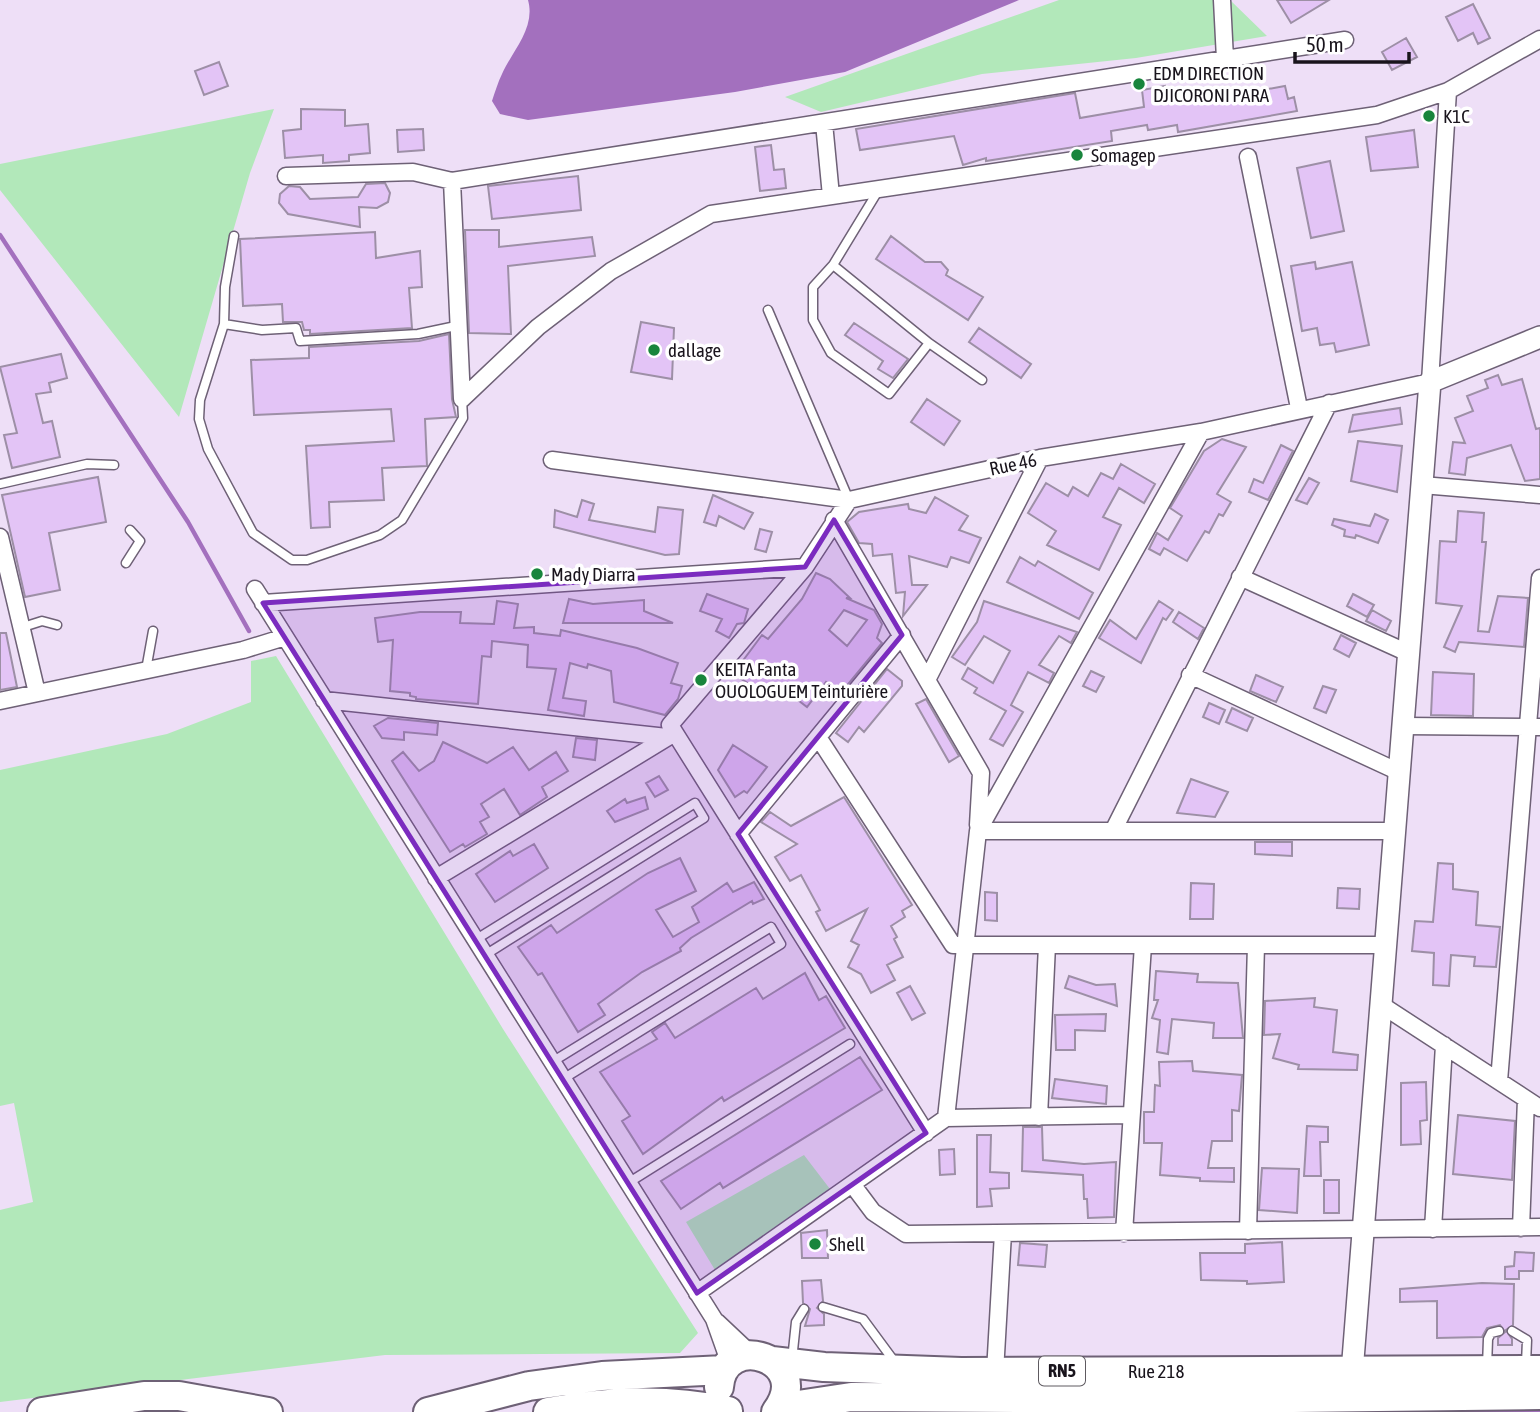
<svg xmlns="http://www.w3.org/2000/svg" width="1540" height="1412" viewBox="0 0 1540 1412" font-family="'Asap Condensed',sans-serif">
<rect width="100%" height="100%" fill="#eedff7"/>
<!-- green -->
<path fill="#b2e8ba" d="M1059 0H1230L1267 36 1136 58 982 74 821 112 785 97Z
M274 109 250 173 179 417 0 190V164Z
M276 656 503 1029 698 1333 680 1353 385 1355 0 1402V1210L33 1202 14 1103 0 1106V770L167 734 251 702V661Z
M804 1155 830 1189 718 1275 686 1222Z"/>
<!-- water -->
<path fill="#a370be" d="M528 0H1019L845 72 735 92 528 120 500 114 492 101C495 92 498 82 502 74 512 51 536 28 528 0Z"/>
<g fill="none" stroke-linecap="round" stroke-linejoin="round">
<!-- stream -->
<path stroke="#a370be" stroke-width="4.5" d="M0 235 188 522 249 631
M1407 1411H1540"/>
</g>
<!-- building -->
<path fill="#e3c4f6" stroke="#9d8fa6" stroke-width="2" fill-rule="evenodd" d="M1277 0H1329L1291 23Z
M1473 4 1490 38 1478 44 1473 33 1458 41 1446 17Z
M1406 38 1417 57 1392 70 1382 52Z
M219 62 228 86 204 95 195 71Z
M1165 86 1166 94 1204 88 1206 100 1285 86 1288 99 1294 97 1297 111 1178 132 1177 125 1148 130 1147 125 1111 131 1112 141 986 161V158L963 165 954 136 860 150 856 129 1075 93 1080 118 1144 107 1142 90Z
M301 109 345 110V126L368 124 370 153 349 155V161L323 163V155L285 158 283 131 301 129Z
M423 129 424 150 398 152 397 130Z
M1414 130 1418 167 1371 171 1366 137Z
M771 145 774 170 784 169 786 188 760 191 755 147Z
M1330 161 1344 231 1311 238 1297 168Z
M578 176 581 210 492 219 488 186Z
M385 183 390 193 388 202 377 208 359 207 360 227 288 214 279 203 280 194 289 186 300 187 310 199 358 197 366 184Z
M465 230H499V247L592 237 595 256 508 266 511 334 469 333Z
M375 232 376 258 420 251 422 287 409 288 412 328 310 334V330H304L302 322H283L282 304 243 306 240 239Z
M891 236 925 262H941L948 270 946 275 983 297 968 320 876 259Z
M1315 262 1316 269 1352 262 1369 345 1336 352 1334 343 1320 345 1317 328 1302 331 1291 266Z
M641 322 674 328 672 379 631 372Z
M854 323 908 359 893 378 878 369 883 361 845 335Z
M979 328 1031 364 1021 378 969 342Z
M449 334 452 399 456 417 425 419 427 466 382 468 384 500 329 502 330 527 311 528 306 446 394 441 391 409 254 415 251 360 309 358V347L419 341Z
M61 354 67 378 49 383 51 392 36 394 43 423 52 421 60 457 12 468 4 435 17 433 0 367Z
M1498 375 1502 385 1522 379 1536 429 1540 428V479L1525 481 1511 445 1467 458 1465 475 1449 473 1453 442 1465 443 1455 418 1473 411 1467 396 1488 388 1485 380Z
M927 399 960 421 944 445 911 422Z
M1400 408 1402 424 1349 432 1353 415Z
M1222 439 1246 447 1217 494 1231 502 1223 516 1219 514 1209 533 1205 531 1187 561 1164 548 1160 555 1149 549 1157 533 1168 540 1182 516 1170 508 1204 451Z
M1358 441 1402 446 1397 492 1351 481Z
M1281 445 1293 451 1268 500 1249 492 1254 479 1263 483Z
M1121 464 1155 484 1144 503 1119 488 1103 517 1121 525 1099 570 1047 545 1056 531 1028 513 1046 483 1068 496 1073 487 1088 496 1101 473 1113 479Z
M98 477 106 522 49 533 60 590 25 597 2 495Z
M1309 478 1319 483 1307 504 1296 500Z
M713 495 753 513 744 529 719 516 716 526 704 522Z
M935 497 968 516 959 530 981 538 969 563 951 557 947 567 909 556 912 585H927L903 616 905 592 896 593 892 554 873 556 872 544 859 543 847 522 859 512 908 504 909 509 926 513Z
M582 500 594 504 589 520 655 532 658 507 683 510 679 554 665 555 554 527 555 510 577 517Z
M1458 511 1484 513 1482 542H1486L1478 631 1489 632 1498 596 1528 598 1524 647 1459 642 1455 652 1444 647 1462 606 1436 603 1440 541 1456 542Z
M1375 514 1388 520 1378 543 1356 535 1355 538 1344 536 1345 530 1332 525 1334 519 1370 526Z
M760 529 772 532 766 552 755 549Z
M1020 557 1035 566 1038 561 1093 593 1079 619 1007 582Z
M816 573 830 579 850 598H846L874 610 882 624 877 638 882 643 840 694 826 682 807 707 781 687 774 699 733 674 762 635 768 639 802 599ZM844 610 867 620 847 646 829 630Z
M707 594 748 609 744 623 737 624 729 638 716 631 722 619 700 611Z
M1353 594 1374 605 1367 617 1347 606Z
M569 599 593 604 644 600V611L673 623H563Z
M497 601 518 604 514 628 534 627V633L560 636 561 630 637 648 678 663 671 683 682 686 678 699 665 715 614 702 611 671 588 664 587 668 570 663 563 698 586 701 584 716 548 710 556 669 527 667 528 645 492 641 491 657 482 656 478 704 416 699V697L410 696V693L390 691 393 640 378 642 375 618 420 612H461L460 623 494 624Z
M984 601 1077 632 1071 643 1059 636 1039 665 1054 673 1049 683 1028 672 1011 705 1023 712 1003 746 990 739 1006 711 974 693 977 688 962 679 968 668 993 683 1010 651 984 636 965 665 952 657 977 622Z
M1159 601 1173 610 1166 620 1163 618 1141 663 1099 638 1110 620 1136 639Z
M1372 610 1391 621 1386 631 1366 621Z
M1179 612 1204 628 1198 639 1173 622Z
M0 633H6L17 687 0 690Z
M1341 635 1356 643 1349 657 1334 649Z
M887 669 902 681V686L864 732 859 727 848 742 836 733Z
M1091 671 1104 677 1096 692 1083 686Z
M1433 672 1474 674 1473 716 1431 715Z
M1256 675 1283 687 1276 702 1250 691Z
M1323 686 1336 690 1326 713 1314 708Z
M926 699 959 756 949 762 916 704Z
M1209 703 1225 710 1219 724 1203 717Z
M1232 708 1253 718 1247 731 1226 722Z
M388 718 438 723 437 735 404 732V740L382 738 374 726Z
M576 738 597 740 595 760 573 757Z
M443 742 487 763 513 747 529 770 556 752 568 771 542 787 547 797 520 815 504 789 481 804 489 817 480 822 487 834 465 847 463 844 450 852 392 761 403 752 419 771 434 761Z
M733 745 767 767 747 793 744 791 735 797 718 770Z
M659 776 668 790 655 797 646 783Z
M1191 779 1228 792 1215 817 1177 813Z
M645 797 648 809 615 822 607 811 625 799 627 803Z
M844 797 912 905 902 911 905 917 891 926 897 937 894 939 903 957 887 965 895 980 871 993 861 974 848 967 859 945 851 941 867 909 826 931 816 912 820 910 801 875 790 881 775 857 797 844 761 822 770 812 791 826Z
M1255 842H1292V856L1255 854Z
M534 844 548 868 495 902 476 874 510 851 513 856Z
M680 858 696 891 656 910 673 937 699 922 692 907 727 883 733 892 754 882 764 899 753 904 752 901 691 938 680 948 681 951 642 972 598 1004 605 1015 578 1032 542 973 538 975 518 947 551 925 557 933 648 873Z
M1438 863 1453 864V889L1478 892 1476 925 1500 927 1496 967 1474 966 1475 957 1451 955 1449 986 1433 985 1434 953 1412 951 1415 921 1433 922Z
M1191 883 1214 884 1213 919H1190Z
M1338 888 1360 889 1359 909 1337 908Z
M985 892 997 893V921L985 920Z
M1156 971 1198 974 1197 982 1238 983 1243 1038H1213L1214 1023 1172 1019 1168 1054 1157 1052 1160 1020 1152 1018 1158 1000H1154Z
M805 973 819 1000 826 996 845 1028 724 1101 722 1097 643 1154 622 1121 630 1116 600 1072 657 1039 652 1032 665 1023 675 1038 756 988 763 999Z
M1069 976 1096 985 1115 984 1117 1006 1065 988Z
M910 986 925 1013 912 1020 897 993Z
M1315 998 1314 1007 1337 1010 1333 1052 1358 1055 1357 1070 1298 1069 1299 1065 1273 1058 1280 1034 1264 1035 1265 1001Z
M1106 1014 1105 1031 1075 1030V1050H1056L1055 1015Z
M860 1057 882 1090 723 1188 720 1183 681 1209 661 1181Z
M1192 1061 1193 1071 1242 1075 1239 1111 1232 1110V1141H1212L1208 1168H1234V1182L1200 1181V1178L1160 1175 1162 1143H1144V1112H1154L1155 1085 1160 1086 1159 1062Z
M1055 1079 1107 1086 1106 1104 1052 1098Z
M1426 1082 1427 1120 1420 1121 1421 1144 1401 1145V1083Z
M1458 1115 1515 1121 1512 1180 1453 1174Z
M1307 1126 1328 1127V1142H1320L1321 1176H1304Z
M1023 1127H1042L1043 1160 1084 1164 1116 1162 1114 1217 1088 1218 1087 1199H1084L1083 1175 1022 1171Z
M977 1135H991L990 1172 1009 1173V1188L990 1189 992 1206 977 1207Z
M954 1149 955 1174 940 1175 939 1150Z
M1262 1168 1299 1169 1297 1213 1259 1210Z
M1324 1180H1339V1213H1324Z
M827 1230 828 1258H802L801 1233Z
M1282 1242 1284 1282 1247 1284V1281L1201 1280 1200 1253H1245V1244Z
M1020 1243 1047 1245 1045 1267 1018 1265Z
M1515 1252 1534 1253 1533 1271H1519V1279H1505V1267L1514 1266Z
M821 1280 823 1301 817 1308 824 1314V1325L805 1326 810 1309 803 1303 802 1281Z
M1482 1283 1514 1284 1513 1325 1506 1330 1512 1339V1345H1498V1338L1505 1332 1500 1325 1487 1328 1482 1337 1437 1338V1301L1400 1302V1289Z"/>
<g fill="none" stroke-linecap="round" stroke-linejoin="round">
<defs>
<path id="service" d="M234 236 225 287 224 324 200 400 199 419 208 449 253 533 292 560H307L380 535 402 520 463 418 462 399
M833 265 813 287V320L831 353 889 394 929 343 833 265 878 191
M768 310 849 500
M224 324 262 330 296 328 300 341 418 334 456 326
M929 343 982 380
M0 484 87 464 114 465
M126 563 140 541 130 530
M20 628 42 621 57 625
M146 670 153 631
M475 940 695 803 704 818 485 955
M552 1062 771 927 781 944 563 1079
M628 1183 850 1044
M823 1307 863 1319 894 1361
M1512 1331 1527 1340 1526 1364
M792 1360 796 1322 804 1309
M1487 1367 1488 1339 1491 1333 1499 1331"/>
<path id="minor" d="M1222 0 1225 59
M824 123 831 196
M1248 157 1299 408
M286 176 413 172 452 181 1345 40
M452 181 462 399
M462 399 538 327 611 271 711 214 1377 115 1448 91 1540 39
M552 460 849 500 1040 458 1201 432 1430 382 1448 91
M1422 485 1540 495
M849 500 805 567 670 725 926 1133
M834 520 981 773 978 825
M0 537 37 693
M1240 577 1408 653
M255 589 714 1319 730 1364
M263 603 805 567
M1190 675 1399 772
M928 678 1040 458
M324 700 667 737
M0 701 243 650 285 637
M1403 726 1540 727
M818 737 953 945H1385
M978 831H1394
M1113 831 1329 403
M738 834 902 635
M436 878 670 736
M1380 1004 1540 1108
M1499 1081 1540 578
M1039 1117 1047 945
M946 1118 978 831 1201 432
M852 1184 873 1212 906 1234 1540 1227
M1521 1228 1526 1099
M1433 1229 1444 1045
M1248 1231 1256 945
M1124 1233 1143 945
M697 1293 946 1118 1131 1115
M717 1322 751 1354
M995 1372 1003 1233"/>
<path id="tertiary" d="M1351 1385 1430 382 1540 337"/>
<path id="trunk" d="M772 1361 824 1367 961 1372 1540 1370
M719 1387C723 1329 816 1359 776 1412
M42 1412 144 1396H179L268 1412
M428 1412 529 1386 602 1376 724 1370
M548 1412C610 1401 665 1398 728 1411
M779 1412 798 1405 851 1397 1212 1399 1540 1395"/>
</defs>
<!-- service casing -->
<use href="#service" stroke="#6e6176" stroke-width="11"/>
<!-- minor casing -->
<use href="#minor" stroke="#6e6176" stroke-width="19"/>
<!-- tertiary casing -->
<use href="#tertiary" stroke="#6e6176" stroke-width="24"/>
<!-- trunk casing -->
<use href="#trunk" stroke="#6e6176" stroke-width="32"/>
<!-- service -->
<use href="#service" stroke="#fff" stroke-width="8"/>
<!-- minor -->
<use href="#minor" stroke="#fff" stroke-width="16"/>
<!-- tertiary -->
<use href="#tertiary" stroke="#fff" stroke-width="21"/>
<!-- trunk -->
<use href="#trunk" stroke="#fff" stroke-width="28"/>
</g>
<!-- marked area -->
<path fill="#7b2cbf" fill-opacity="0.2" stroke="#7b2cbf" stroke-width="5" stroke-linejoin="round" d="M834 520 902 635 738 834 926 1133 697 1293 263 603 805 567Z"/>
<!-- markers -->
<g fill="#18853c" stroke="#fff" stroke-width="2.5">
<circle cx="1139" cy="84" r="7"/>
<circle cx="1429" cy="116" r="7"/>
<circle cx="1077" cy="155" r="7"/>
<circle cx="654" cy="350" r="7"/>
<circle cx="537" cy="574" r="7"/>
<circle cx="701" cy="680" r="7"/>
<circle cx="815" cy="1244" r="7"/>
</g>
<g text-anchor="middle" stroke-width="7" stroke-linejoin="round" paint-order="stroke">
<!-- shield labels -->
<rect fill="#fff" stroke="#5e5a60" stroke-width="2" x="1039" y="1356.5" width="46" height="29" rx="5"/>
<g font-size="18" font-weight="bold" fill="#19141c">
<text x="1062" y="1377">RN5</text>
</g>
<!-- poi labels -->
<g font-size="19" fill="#19141c" stroke="#fff" text-anchor="start">
<text x="1153" y="80">EDM DIRECTION<tspan x="1153" dy="22">DJICORONI PARA</tspan></text>
<text x="1443" y="123">K1C</text>
<text x="1091" y="162">Somagep</text>
<text x="668" y="357">dallage</text>
<text x="551" y="581">Mady Diarra</text>
<text x="715" y="676">KEITA Fanta<tspan x="715" dy="22">OUOLOGUEM Teinturière</tspan></text>
<text x="829" y="1251">Shell</text>
</g>
<!-- street labels -->
<g font-size="19" fill="#19141c" stroke="#fff">
<text transform="translate(1013 464) rotate(-12)" y="7">Rue 46</text>
<text x="1156" y="1378">Rue 218</text>
</g>
</g>
<!-- scale -->
<path d="M1295 52v10h114v-10" fill="none" stroke="#19141c" stroke-width="3.5"/>
<text x="1306" y="52" font-size="21" fill="#19141c" stroke="#ffffff" stroke-width="5" paint-order="stroke">50 m</text>
</svg>
